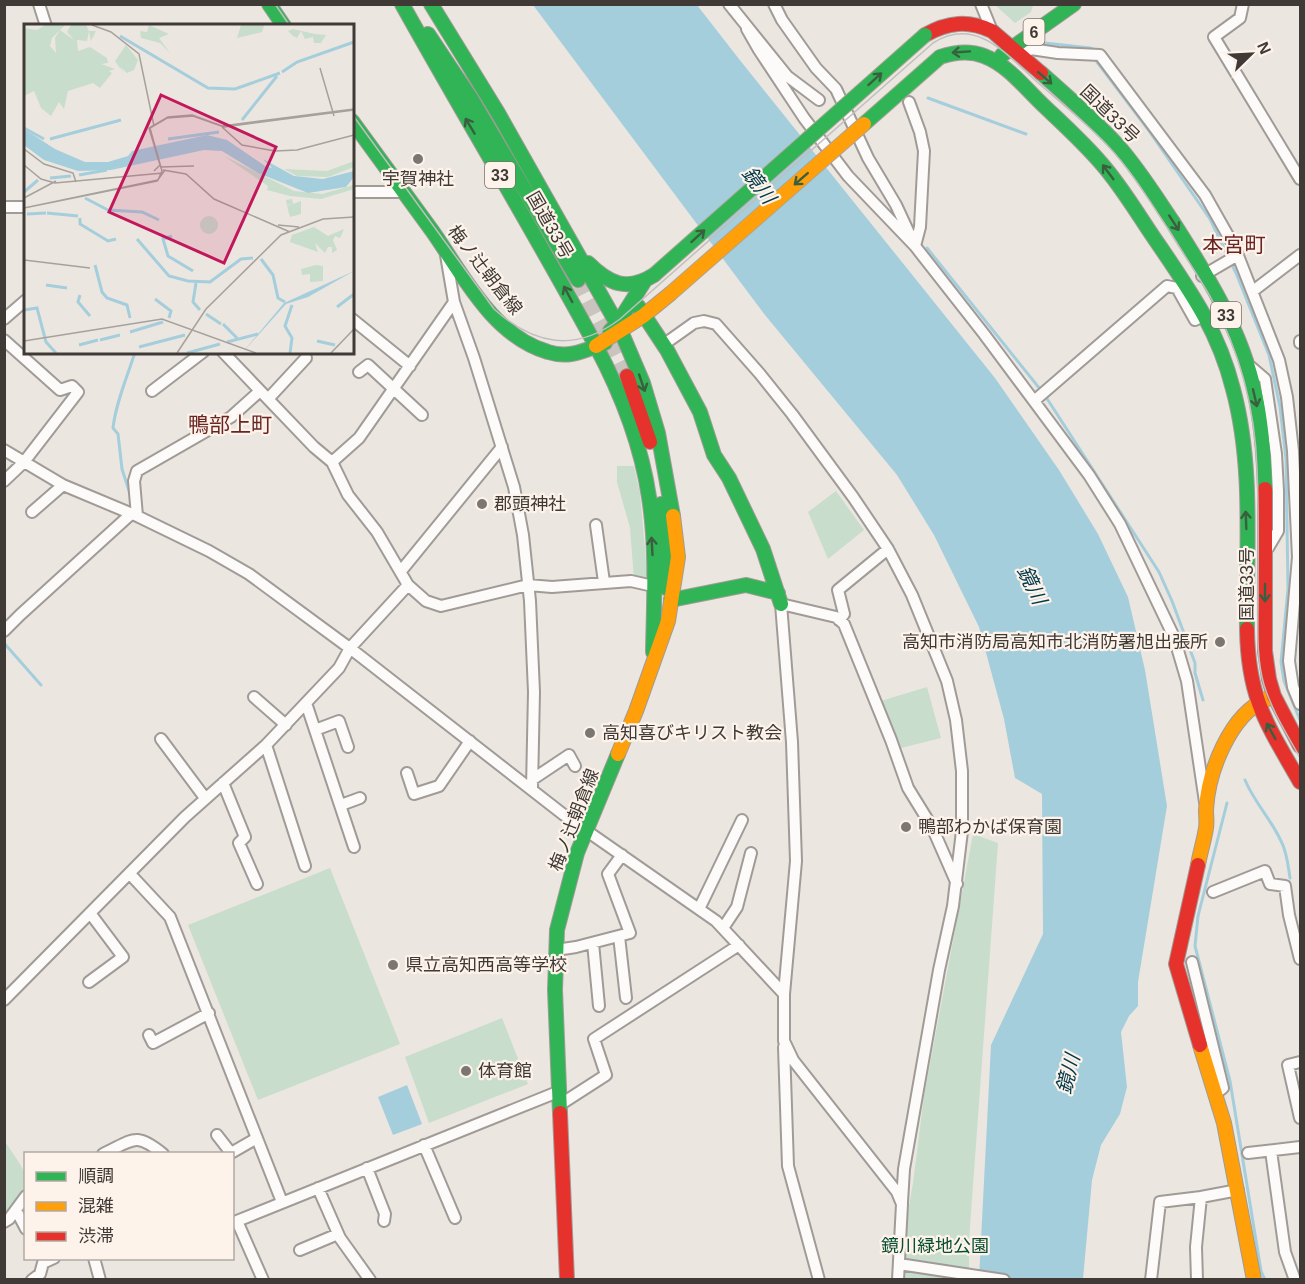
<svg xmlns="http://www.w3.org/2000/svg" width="1305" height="1284" viewBox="0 0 1305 1284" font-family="Helvetica,'Noto Sans JP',sans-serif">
<rect width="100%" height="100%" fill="#ece6e0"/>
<!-- green -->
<path fill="#c8ddcc" d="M995 5H1033L1031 12 1015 23Z
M617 466H634L640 493 648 583 634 579 630 528 617 482Z
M836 491 864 530 828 559 808 512Z
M927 687 941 738 897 749 881 701Z
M973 834 998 843 969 1240V1279L900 1280 899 1264 913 1183 924 1096Z
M330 868 400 1044 258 1100 188 925Z
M502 1018 528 1084 429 1123 405 1057Z
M6 1143C30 1179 35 1180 5 1214Z"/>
<!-- water -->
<path fill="#a5cedc" d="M533 5H697L739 59 995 378 1059 470 1098 534 1128 597 1145 670 1167 806 1138 982V1006L1129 1016 1121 1032 1127 1087 1120 1114 1101 1145 1092 1180 1083 1279H979L991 1045 1043 934 1042 794 1015 778 1004 719 979 627 934 535 897 475 765 315Z
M407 1085 422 1124 393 1135 378 1097Z"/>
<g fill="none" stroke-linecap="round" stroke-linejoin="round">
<!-- stream -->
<path stroke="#a5cedc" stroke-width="3" d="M1045 43 1090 48 1095 50
M1097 62 1147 128 1210 219 1236 273 1269 355 1280 407 1286 459 1288 589 1281 662 1284 681 1300 720
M928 98 1026 134
M927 248 1044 394 1159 572 1172 601 1195 663V673L1203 700
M131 497 122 469 118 434 113 428C116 402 127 378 135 352
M4 643 41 685
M1245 780C1254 802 1271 819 1281 841 1287 852 1288 865 1290 878
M1227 803 1198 916 1195 946 1230 1081 1261 1271 1265 1280"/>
<!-- secondary-tunnel -->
<path stroke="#c9c4be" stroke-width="15" stroke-dasharray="15 8" stroke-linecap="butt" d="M578 280 627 376"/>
<defs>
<path id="street" d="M39 4 46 26
M729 4 787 76 819 100
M774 4 782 20 816 68 836 89 868 158 896 205 915 246 920 227 924 151 920 132 909 102
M981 4 992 31
M1243 4 1240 18 1214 37 1300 179
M747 29 759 50 804 118 848 176 915 246 984 334 1089 475 1120 524 1174 637 1187 681 1205 802
M1021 56 1031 49 1058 53 1100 55 1205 195 1235 248 1279 360 1287 397 1293 451 1298 557 1289 661 1293 687 1300 704
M352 192H401
M4 207H26
M446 255 454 302 474 358 514 487 523 535 530 601 534 692 532 788
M1202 276 1238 255
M1253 291 1300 255
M4 319 26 300
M352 319 410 366
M4 340 60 390 72 386 78 392 24 462 4 481
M1300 341V343
M663 345 694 323 704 321 716 324 760 374 792 414 853 497 888 549 912 595 947 681 956 720 962 771V831L953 906 939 970 904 1169 902 1202
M1251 367 1265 379 1276 454 1278 491V531L1268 548
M359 372 368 365 422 415
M152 391 203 352
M268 399 306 358
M1034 401 1167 286 1177 288 1195 320 1205 315
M4 450 63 485 137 516 209 551 249 574 355 652 564 815 716 921 784 994
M332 462 359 438 454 302
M32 512 63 485
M137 516 134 481 137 471 231 417 260 391
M596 525 604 582
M401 571 502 447
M408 585 426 601 441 606 528 585 552 587 631 581 653 586
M839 620 844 614 838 590 888 549
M4 631 20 615 131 514
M254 697 286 725
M306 703 354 847
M315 730 339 721 348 747
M161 739 205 798
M266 745 305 866
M407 773 414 794 439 786 470 741
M533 779 569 755 575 766
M223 783 245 837 239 843 257 884
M341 805 360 798
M130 874 170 917 282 1202
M1213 892 1265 871 1270 884 1285 886 1289 915 1300 959
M699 909 742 820
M723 928 737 907 751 853
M619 936 626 998
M593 943 599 1006
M556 950 576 947 630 933 608 874 622 855
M1192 962 1223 1088 1215 1094
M89 982 123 957 90 913
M4 1000 185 817 266 745 339 668 350 648 408 585 377 532 348 495 332 462 314 447 223 352
M149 1035 153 1043 209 1013
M784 1047 788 1166 819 1280
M1300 1062 1288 1065 1300 1118
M561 1104 606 1075 594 1039 739 945
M217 1135 231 1153 257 1138
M424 1145 455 1218
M1271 1151 1285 1252 1295 1280
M1248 1153 1300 1147
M103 1154C133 1140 135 1131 163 1154
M367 1168 385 1214 384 1221
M318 1188 340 1238 370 1280
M16 1210 26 1229
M237 1221 263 1280
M4 1222 9 1219 26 1196
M232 1223 560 1091
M300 1250 338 1234
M94 1258 100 1280
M899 1264 1004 1280
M32 1280 40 1274 43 1263 54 1258
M898 1280 902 1204 897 1192 793 1060 784 1041V994L796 861 792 742 781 604 836 617 844 624 891 740 908 788 932 827 957 884
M1151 1280 1160 1202 1201 1197
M1197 1280 1196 1247 1201 1197 1238 1190"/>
<path id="fast" d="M269 4 284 26
M402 4C466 119 534 231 596 346
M431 4 498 113 620 329
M428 34 472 100 578 280
M1002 55 1074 4
M940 57C955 52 969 50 984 56 1008 65 1025 88 1043 105 1063 124 1083 142 1101 163 1124 189 1141 220 1161 248 1193 295 1219 333 1233 389 1254 466 1246 550 1247 629
M1041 73C1068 97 1096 121 1120 148 1140 171 1156 197 1173 222 1207 275 1242 331 1255 394 1262 425 1264 457 1265 489
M352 121C379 158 406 195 433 232 463 275 493 336 548 352 570 359 585 350 605 343
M588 263C609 284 627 292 654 275
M638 306 667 350 700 412 714 455 729 478 763 549 781 604
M620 329 643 383 658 433 673 516
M610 331 618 323 644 282
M596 346C621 393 641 443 649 497 657 548 654 600 653 652
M661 504 666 588
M671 600 746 585 778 593
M560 1113 555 990 557 930 577 853 618 754"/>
<path id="slow" d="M596 346 643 316 670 294
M618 754 636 711 668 621 678 557 673 516
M1198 865C1200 853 1204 841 1206 828 1207 822 1206 816 1206 810 1208 772 1230 714 1267 699
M1200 1045 1224 1123 1254 1280"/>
<path id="jam" d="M925 35C948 22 968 20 992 31L1041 73
M627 376 650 442
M1265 489V651L1269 679 1274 696 1300 746
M1247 629C1248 699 1267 724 1300 782
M1198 865 1176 964 1200 1045
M560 1113 567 1280"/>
</defs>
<!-- street casing -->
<use href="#street" stroke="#a09b97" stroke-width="14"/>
<!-- fast casing -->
<use href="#fast" stroke="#a09b97" stroke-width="16"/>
<!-- slow casing -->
<use href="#slow" stroke="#a09b97" stroke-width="16"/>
<!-- jam casing -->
<use href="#jam" stroke="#a09b97" stroke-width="16"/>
<!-- street -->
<use href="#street" stroke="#fcfbfa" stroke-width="10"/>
<!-- fast -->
<use href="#fast" stroke="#30b455" stroke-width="14"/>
<!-- slow -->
<use href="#slow" stroke="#ff9f0a" stroke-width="14"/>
<!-- jam -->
<use href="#jam" stroke="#e5322d" stroke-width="14"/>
<!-- tram -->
<path stroke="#c1bfbe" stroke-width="1.5" d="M275 4 290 26
M352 114 494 309C534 345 575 353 620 319L933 43C976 16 1006 54 1036 81 1060 102 1085 122 1107 145 1131 170 1149 200 1168 229 1182 252 1198 275 1211 298 1239 350 1255 409 1257 468 1259 512 1258 555 1258 599 1258 628 1256 657 1264 685 1272 711 1287 734 1300 758"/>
<defs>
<path id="fast-bridge" d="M864 124 940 57
M654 275 925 35"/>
<path id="slow-bridge" d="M670 294 864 124"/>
</defs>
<!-- fast-bridge casing -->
<use href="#fast-bridge" stroke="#ada597" stroke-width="16" stroke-linecap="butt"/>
<!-- slow-bridge casing -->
<use href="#slow-bridge" stroke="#ada597" stroke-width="16" stroke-linecap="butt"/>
<!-- fast-bridge -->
<use href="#fast-bridge" stroke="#30b455" stroke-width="14"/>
<!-- slow-bridge -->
<use href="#slow-bridge" stroke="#ff9f0a" stroke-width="14"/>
</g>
<!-- one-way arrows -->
<defs><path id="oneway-shaft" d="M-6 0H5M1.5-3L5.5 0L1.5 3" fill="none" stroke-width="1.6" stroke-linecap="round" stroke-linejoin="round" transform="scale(1.5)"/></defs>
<g stroke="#3a5f3f">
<use href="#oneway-shaft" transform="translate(961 52) rotate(176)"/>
<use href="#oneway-shaft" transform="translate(1045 78) rotate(41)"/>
<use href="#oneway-shaft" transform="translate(875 79) rotate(-42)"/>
<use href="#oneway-shaft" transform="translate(470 126) rotate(-121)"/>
<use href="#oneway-shaft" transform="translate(1108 172) rotate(-127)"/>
<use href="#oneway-shaft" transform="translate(801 179) rotate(139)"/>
<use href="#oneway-shaft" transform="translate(1174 223) rotate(57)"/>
<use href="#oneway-shaft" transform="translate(698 236) rotate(-42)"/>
<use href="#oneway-shaft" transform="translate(568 294) rotate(-118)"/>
<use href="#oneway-shaft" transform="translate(642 383) rotate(71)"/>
<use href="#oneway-shaft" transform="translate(1255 398) rotate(77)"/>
<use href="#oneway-shaft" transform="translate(1246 520) rotate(-92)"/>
<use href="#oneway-shaft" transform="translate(652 546) rotate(-93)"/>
<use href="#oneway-shaft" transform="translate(1265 593) rotate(90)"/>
<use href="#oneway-shaft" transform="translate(1271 731) rotate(-119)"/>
</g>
<!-- markers -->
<g fill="#7c7672" stroke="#fdf3ea" stroke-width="2">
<circle cx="418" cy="159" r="6"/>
<circle cx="482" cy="504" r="6"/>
<circle cx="1220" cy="642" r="6"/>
<circle cx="590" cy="733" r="6"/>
<circle cx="906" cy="827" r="6"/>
<circle cx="393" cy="965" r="6"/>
<circle cx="466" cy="1071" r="6"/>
</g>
<g text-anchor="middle" stroke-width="4.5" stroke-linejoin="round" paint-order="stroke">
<!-- shield labels -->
<g fill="#fdf3ea" stroke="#78726c" stroke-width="1.5">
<rect x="1023.5" y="19" width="21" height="26" rx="4.5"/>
<rect x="485" y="162" width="30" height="26" rx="4.5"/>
<rect x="1211" y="302" width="30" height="26" rx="4.5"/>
</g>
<g font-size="16" font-weight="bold" fill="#3f3a36">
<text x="1034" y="38">6</text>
<text x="500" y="181">33</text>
<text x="1226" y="321">33</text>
</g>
<!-- street labels -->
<g font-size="18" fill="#3f3a36" stroke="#fdf3ea">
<text transform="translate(1110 114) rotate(44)" y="6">国道33号</text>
<text transform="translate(550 225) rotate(60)" y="6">国道33号</text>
<text transform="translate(485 270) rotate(52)" y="6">梅ノ辻朝倉線</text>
<text transform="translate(1247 584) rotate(-90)" y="6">国道33号</text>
<text transform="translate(574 820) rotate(-69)" y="6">梅ノ辻朝倉線</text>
</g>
<!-- poi labels -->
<g font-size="18" fill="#3f3a36" stroke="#fdf3ea" text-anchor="start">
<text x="418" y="185" text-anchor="middle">宇賀神社</text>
<text x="494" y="510">郡頭神社</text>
<text x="1208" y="648" text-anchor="end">高知市消防局高知市北消防署旭出張所</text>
<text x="602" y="739">高知喜びキリスト教会</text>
<text x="918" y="833">鴨部わかば保育園</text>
<text x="405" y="971">県立高知西高等学校</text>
<text x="478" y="1077">体育館</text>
</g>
<!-- park labels -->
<g font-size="18" fill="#074d30" stroke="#fdf3ea">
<text x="935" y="1252">鏡川緑地公園</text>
</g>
<!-- water labels -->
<g font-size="20" font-style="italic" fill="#003a4a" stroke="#fdf3ea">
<text transform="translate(759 185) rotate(53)" y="7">鏡川</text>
<text transform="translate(1032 585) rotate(64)" y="7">鏡川</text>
<text transform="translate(1068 1074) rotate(-76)" y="7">鏡川</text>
</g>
<!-- quarter labels -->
<g font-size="21" fill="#6a2523" stroke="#fdf3ea">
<text x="1234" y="252">本宮町</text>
<text x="230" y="432">鴨部上町</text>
</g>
</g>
<!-- overview -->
<g transform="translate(24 24)">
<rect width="330" height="330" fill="#ece6e0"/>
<path d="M21 1H41L28 14 26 22 32 29 31 14 36 6 50 16 43 8 47 1H62L65 7H72L67 17 65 7 63 17 53 16 54 27 66 23 83 34 84 39 77 40 91 45 85 47 88 49 76 64 69 59 44 67 40 85 35 78 27 92 17 84 10 67 0 72V4L13 6ZM125 1 145 10 135 14 146 29 136 19 117 14 116 7 123 8ZM217 1H240V2L238 8 213 14ZM269 5 291 10 302 11 297 19H290L289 13 281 15 277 7 273 14 269 12 264 7ZM102 21 114 36 110 46 103 49 96 43 101 51 91 37ZM200 132 270 167 298 170 330 161V165L297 175 266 172 243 166 244 162ZM330 137V143L304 153 273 152 260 145 303 147ZM268 175 269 180 277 177V190L266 193 263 182 268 180 263 181 262 176ZM176 201a9 9 0 1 1 18 0a9 9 0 1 1-18 0ZM290 203 304 212 320 205 316 214 311 212 309 216 313 226 308 229V223H304L301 229 291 219 294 228 266 218 268 211ZM292 241 299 242V257L286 258V250L278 251 277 245Z" fill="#c8ddcc"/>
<path d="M0 105 31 125 61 138H84L104 132 108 127 183 111 203 116 241 142 248 144 239 135 270 152 299 155 330 147V153L322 163 284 169 234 149 198 127 180 126 87 146 54 147 20 136 0 121ZM330 247 284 273 262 280 218 329 260 279Z" fill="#a5cedc"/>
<path fill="none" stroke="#a5cedc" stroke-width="3" d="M96 12 184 64 211 65 256 49M258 48 273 38 330 18M218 96 253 52M0 104 20 115M26 115 97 96M144 115 195 108M55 151 83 146M26 154 47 152M0 168 14 156M61 174 84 186 118 188 135 196M23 189 54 192M3 190 22 189M56 194V200L84 217 92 215M148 212 139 215 144 232 169 247M113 215 145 252 164 257 186 258 217 235 229 234M237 235 249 251 254 274 261 278M71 241 78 268 83 274 103 281 106 294M172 259 169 278 176 286M22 261 43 264M56 271 54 278 66 292M131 275 147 287 145 294M313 283 330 270M0 286 13 284 22 318 32 329M182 290 197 300M199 300 213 314M106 308 139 298M76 316 96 311M293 317 311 321M203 318 234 310M55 321 74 316M115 323 161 311M163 329 196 320M266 329 268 314 261 302 268 281"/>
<path fill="none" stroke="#a7a19c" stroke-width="1.5" d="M68 1 87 8 115 30 130 102M296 44 310 92M198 103 218 121 251 127 273 126 330 111M0 125 20 140 49 149 52 158M0 141 17 155 31 159 139 149M136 143 170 142M139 146 162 150 190 175 266 208M130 147 136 141 125 104 144 93 168 91 198 102 330 85M0 174 32 157M0 184 133 157 141 146M0 184 134 156 138 147 126 104 143 94 169 92 200 103 330 86M254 201 275 203M0 236 66 244M0 317 138 295 232 329M153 329 182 285 257 211 299 195 330 193M307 329 330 305"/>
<path fill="#c2185b" fill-opacity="0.15" stroke="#c2185b" stroke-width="3" d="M137 71 252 123 200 239 85 188Z"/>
<rect width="330" height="330" fill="none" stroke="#3f3a36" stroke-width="3"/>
</g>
<!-- border -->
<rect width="1305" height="1284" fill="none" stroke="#3f3a36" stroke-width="12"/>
<!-- legend -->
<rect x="24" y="1152" width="210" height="108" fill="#fdf3ea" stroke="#b1a9a2" stroke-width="1.5"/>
<rect x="36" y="1172" width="30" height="9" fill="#30b455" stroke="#b1a9a2" stroke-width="1.5"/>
<text x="78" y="1182" font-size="18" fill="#3f3a36">順調</text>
<rect x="36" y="1202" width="30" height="9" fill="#ff9f0a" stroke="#b1a9a2" stroke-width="1.5"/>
<text x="78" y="1212" font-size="18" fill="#3f3a36">混雑</text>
<rect x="36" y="1232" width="30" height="9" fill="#e5322d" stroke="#b1a9a2" stroke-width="1.5"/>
<text x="78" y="1242" font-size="18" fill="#3f3a36">渋滞</text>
<!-- north arrow -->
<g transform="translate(1251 54) rotate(66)" stroke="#fdf3ea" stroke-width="4.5" paint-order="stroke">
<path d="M0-4.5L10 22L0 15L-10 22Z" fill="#3f3a36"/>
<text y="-9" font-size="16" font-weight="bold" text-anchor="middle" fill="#3f3a36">N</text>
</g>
</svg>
